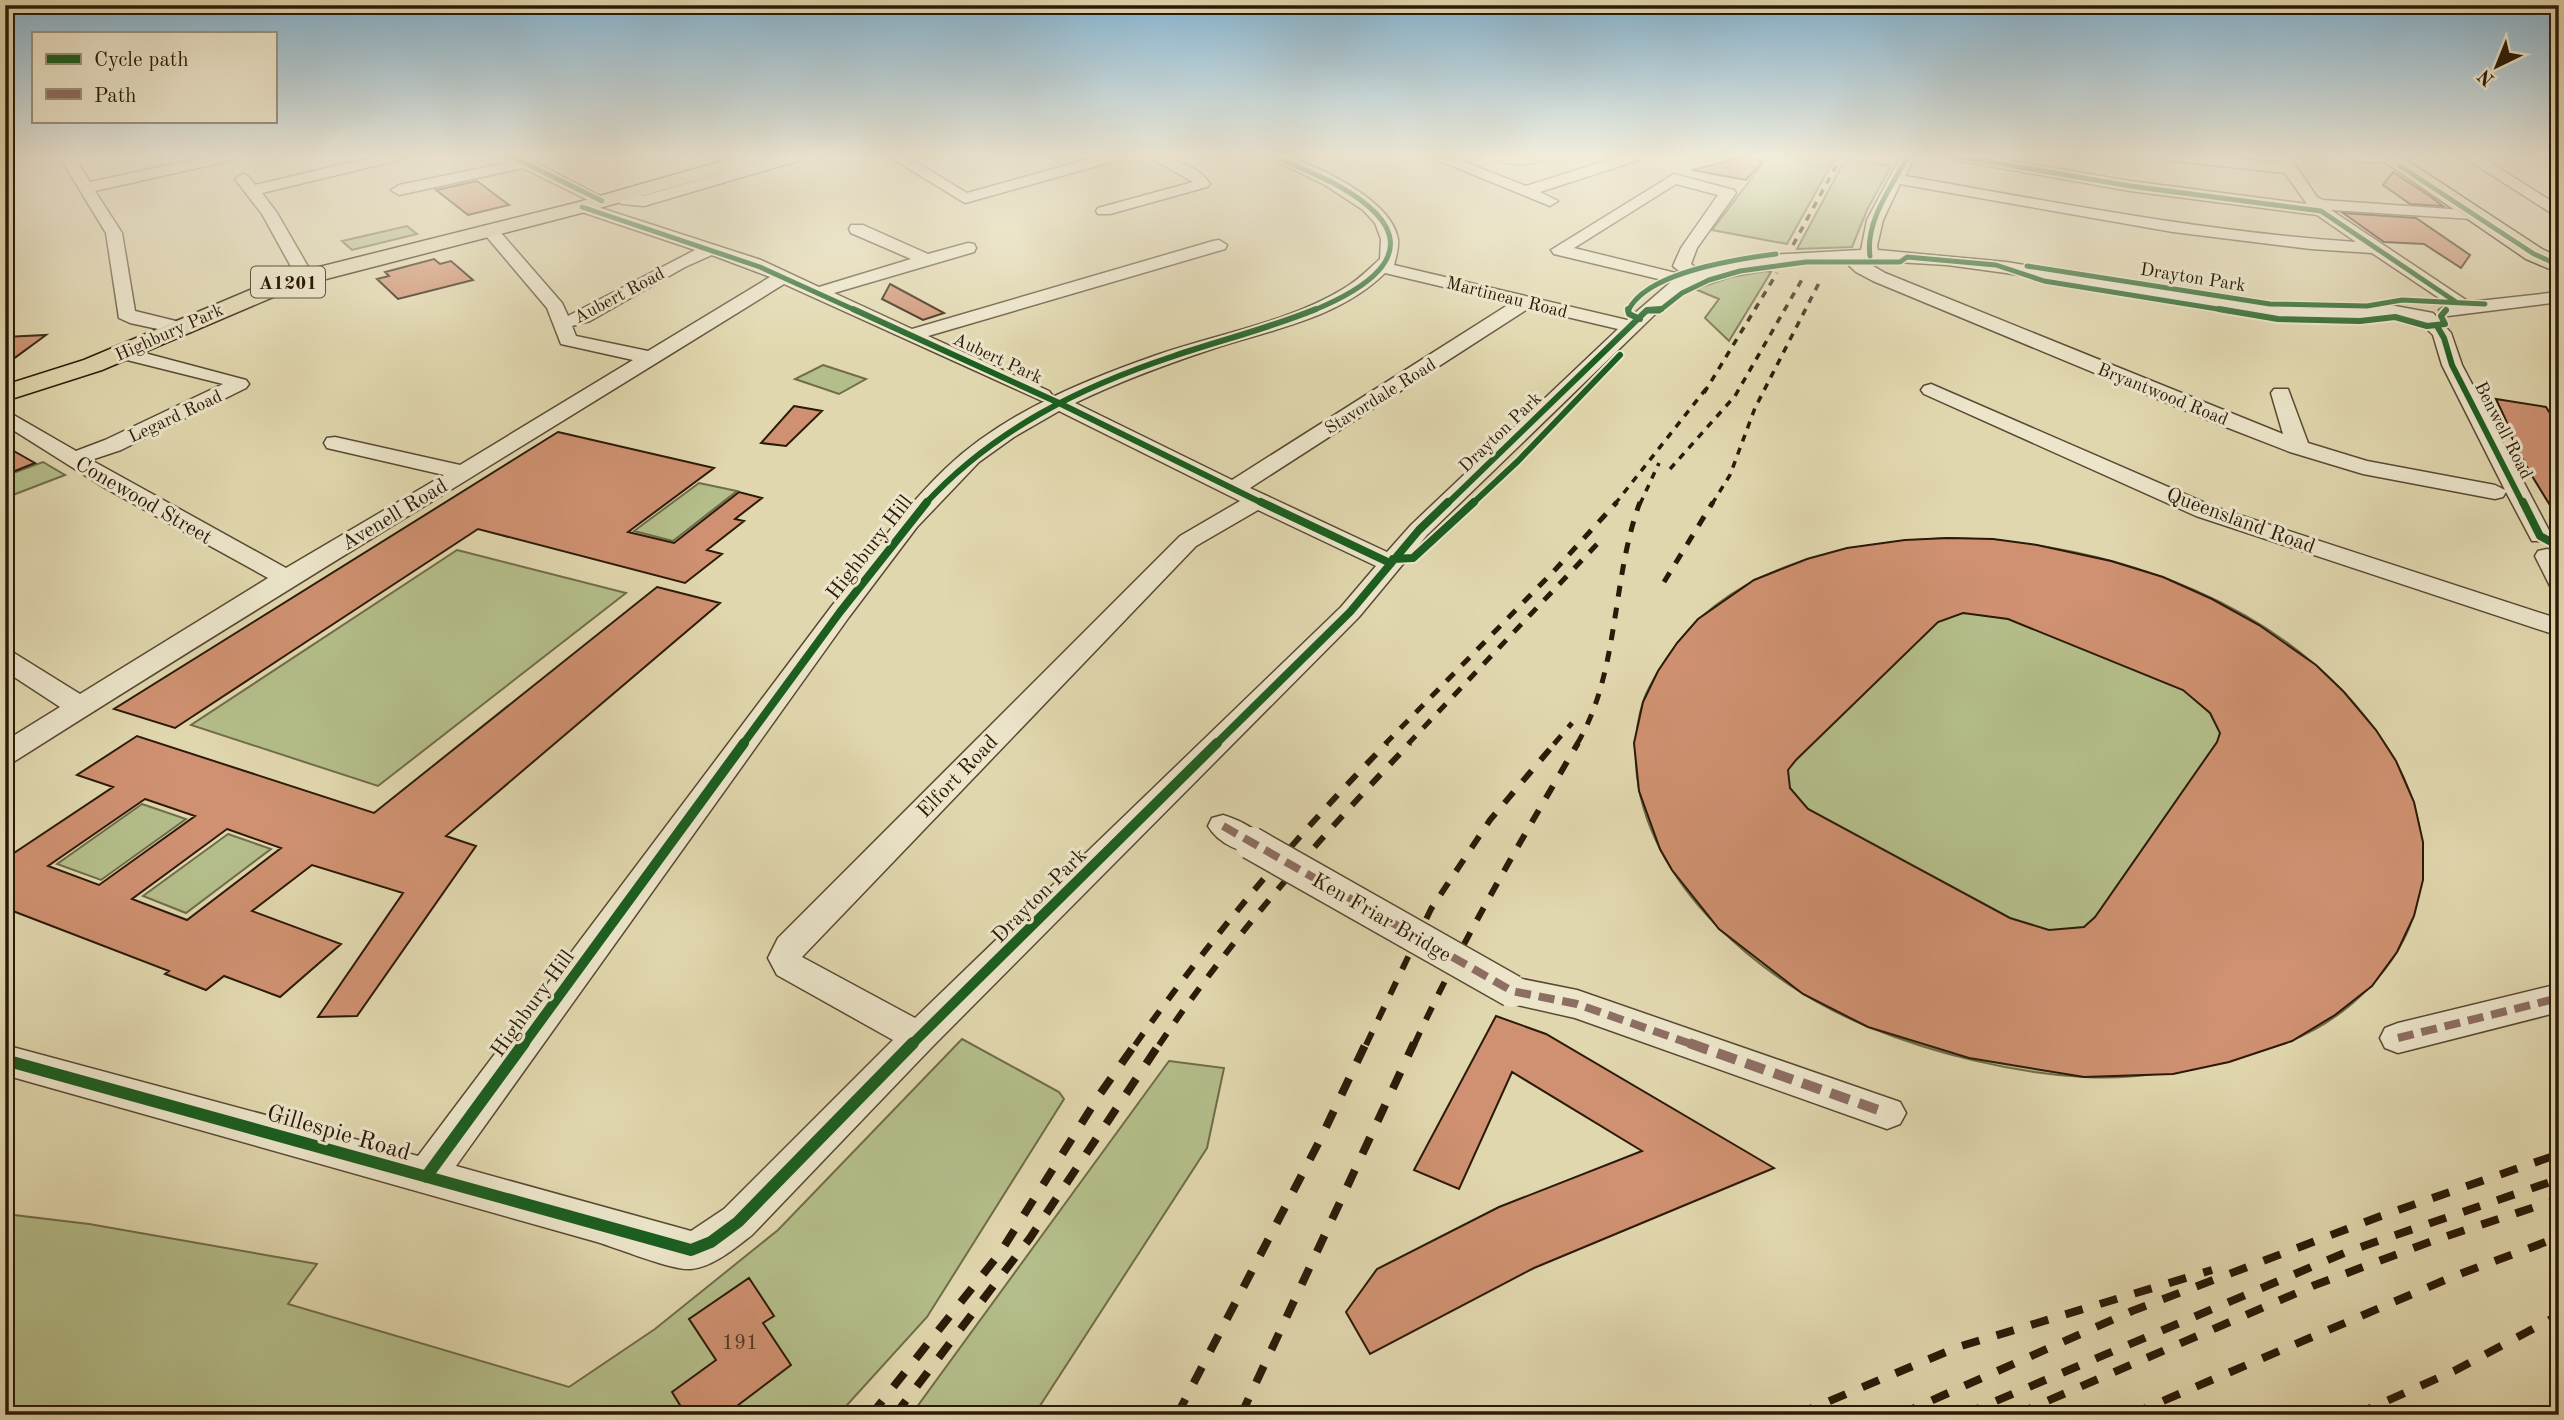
<svg xmlns="http://www.w3.org/2000/svg" width="2564" height="1420" viewBox="0 0 2564 1420" font-family="'Old Standard TT',serif">
<rect width="100%" height="100%" fill="#e1d7ae"/>
<filter id="stains"><feTurbulence type="fractalNoise" baseFrequency=".00286" numOctaves="4"/><feColorMatrix values="0 0 0 0 .2 0 0 0 0 .09 0 0 0 0 .02 0 0 0 .5 -.17"/></filter>
<radialGradient id="worn" r=".72"><stop offset=".6" stop-color="#630" stop-opacity="0"/><stop offset="1" stop-color="#630" stop-opacity=".3"/></radialGradient>
<!-- green -->
<path fill="#b4be8a" stroke="#706c49" stroke-width="2" d="M1773 156H1836L1787 244 1712 230 1767 158Z
M1846 158 1891 166 1867 210 1852 247 1797 249Z
M407 226 417 234 352 250 342 241Z
M1765 271 1771 272 1729 341 1705 318 1719 299 1695 289 1731 277Z
M823 365 866 379 839 394 795 379Z
M43 462 65 475 5 498V476Z
M699 483 737 491 673 541 634 531Z
M1948 538C2113 542 2293 603 2387 747 2418 795 2431 851 2416 907 2401 967 2346 1019 2290 1041 2275 1048 2256 1051 2240 1055 2187 1070 2140 1080 2084 1077 2013 1073 1935 1054 1869 1027 1765 985 1643 884 1636 765 1635 744 1636 723 1643 702 1648 686 1659 670 1668 656 1729 565 1845 542 1948 538Z
M457 550 626 593 378 786 191 725Z
M142 804 186 819 101 880 57 864Z
M228 834 271 849 186 913 143 896Z
M962 1039 1059 1092 1064 1099 927 1317 838 1415H5V1214L89 1224 317 1264 288 1304 569 1387 655 1329 778 1230Z
M1169 1061 1224 1068 1207 1148 1034 1415H911Z"/>
<!-- building -->
<path fill="#cf9171" stroke="#2b1a08" stroke-width="2" fill-rule="evenodd" d="M1747 156 1762 162 1746 180 1692 170Z
M2393 172 2431 197 2443 206 2410 204 2383 185Z
M477 181 509 205 468 215 436 190Z
M2343 213 2416 218 2470 255 2461 268 2424 244 2384 242Z
M434 259 440 264 451 261 473 280 398 299 377 279 389 276 385 272Z
M890 284 944 313 923 320 882 299Z
M46 335 5 365V337Z
M2496 399 2546 407 2555 421H2559V520L2529 471 2507 428 2510 429Z
M794 406 822 411 786 446 761 443Z
M558 432 714 468 628 532 674 543 739 492 762 498 735 519 744 521 707 550 722 554 685 583 478 529 175 728 114 709Z
M5 446 35 463 5 475Z
M1948 538 1993 539 2037 545 2111 561 2163 577 2212 599 2259 625 2316 665 2344 692 2376 730 2396 761 2414 802 2423 842V880L2414 916 2397 952 2372 986 2335 1015 2292 1041 2229 1062 2173 1074 2084 1077 1969 1058 1868 1027 1803 994 1719 929 1672 870 1660 849 1639 791 1634 743 1643 702 1658 671 1677 643 1698 619 1754 580 1807 559 1847 548 1905 540ZM1963 613 2008 619 2183 690 2210 713 2220 733 2217 742 2095 917 2084 927 2049 930 2010 918 1808 809 1790 788 1788 770 1796 760 1938 622Z
M657 587 720 603 446 836 476 846 357 1016 318 1017 403 893 312 865 252 911 341 944 280 997 224 976 206 990 165 974 169 971 5 908V859L113 787 77 775 137 736 374 813ZM145 799 195 816 99 885 48 866ZM227 829 281 848 187 920 132 899Z
M1496 1016 1546 1034 1774 1168 1534 1268 1370 1354 1346 1312 1377 1269 1499 1207 1642 1151 1512 1072 1459 1189 1414 1170Z
M749 1278 774 1316 763 1323 791 1365 725 1415H686L672 1392 716 1360 689 1319Z"/>
<g fill="none" stroke-linecap="round" stroke-linejoin="round">
<defs>
<path id="minor" d="M59 156H74L90 182 212 156H240L233 160 95 191 122 233 135 311 188 324 190 328 188 332 181 334 130 323 119 318 106 233Z
M378 156H405L403 159 262 193 277 213 314 277 305 282 299 281 262 214 235 179 243 174 248 176 255 185Z
M504 156H523L610 201 608 204H596L523 168 399 195 391 190 399 185 511 162Z
M782 156H806L804 159 644 206 622 204 609 197 617 192 643 196Z
M888 156H906L967 193 1100 156H1124L1122 159 965 203Z
M1147 156C1168 156 1198 165 1210 184L1207 187 1110 214H1098L1096 211 1098 208 1193 182Z
M1266 156C1273 156 1281 155 1287 157 1321 167 1392 201 1398 239 1399 247 1396 258 1394 265L1627 320 1671 282 1554 254 1551 250 1674 174 1734 190 1736 193 1697 248 1691 264 1699 270 1768 255 1861 250 1867 220 1901 156H1915L1905 176C2054 202 2204 232 2356 242L2317 215 2130 191 1956 160 1949 156H1983L2130 181 2307 204 2285 173 2167 160 2160 156H2210L2279 163 2274 156H2289L2317 197 2323 200 2478 211 2480 214 2472 219 2331 210 2469 302 2559 292V302L2448 316 2439 310 2448 304 2372 253 2311 249 2173 232 1900 184 1883 220 1877 246 1878 250 2006 262 2276 306 2321 309 2390 305 2433 313 2451 333 2462 365 2552 536 2548 541H2532L2506 492 2503 497 2495 499 2363 474 2290 452 2213 422 1873 281 1856 272 1843 260C1787 260 1728 266 1678 292L1427 535 1359 617 932 1047 752 1235C735 1248 713 1267 691 1269 673 1271 617 1248 597 1242L5 1075V1045L418 1156 831 607C868 559 902 510 946 468 1003 414 1080 382 1154 356 1216 334 1287 323 1343 289 1357 281 1368 270 1380 259L1381 239 1375 223 1363 210 1325 185ZM1676 184 1718 195 1681 248 1673 266 1684 275 1574 248ZM1863 260 1947 265 2006 273 2276 317 2321 320 2390 317 2421 323 2433 335 2442 365 2505 490 2495 485 2367 461 2308 443 2288 389H2274L2271 393 2283 434 1885 273ZM1385 273 1511 303 1232 480 1075 403C1120 381 1167 364 1215 348 1274 329 1339 318 1385 273ZM1529 308 1618 329 1411 525 1387 552 1250 488ZM1059 411 1240 501 1180 536 778 938 768 958 777 975 893 1040 724 1209 691 1231 456 1166 849 617 917 527 979 462 1014 437ZM1258 510 1376 566 1341 607 915 1018 802 957 1196 546Z
M1428 156H1449L1526 186 1621 156H1644L1642 159 1540 192 1558 201 1550 206Z
M1492 156H1548C1535 167 1505 167 1492 156Z
M2349 156H2394V157C2385 165 2358 163 2349 156Z
M2462 156H2480L2559 206V218Z
M2538 156 2559 158V169Z
M582 202 761 260 819 287 911 259 851 233 849 229 851 225H863L928 254 968 243 974 244 976 248 974 252 834 293 912 329 1213 241 1219 240 1227 245 1225 249 928 336 1049 391 1052 395 1049 399 1042 401 784 284C528 443 269 600 15 761L5 764V741L60 707 5 671V651L14 653 80 694 268 578 105 488 5 425V410L76 451 105 440 223 384 115 357 112 353 115 349 122 347 246 380 249 384 246 388 121 450 91 460 286 568 444 475 327 448 324 443 327 438 335 437 460 465 633 360 561 344 547 308 481 230 483 226H495L562 303 568 316 695 250 576 210 574 207 576 204ZM712 255 770 277 648 351 576 336 572 326 590 321 685 267Z
M1931 384 2212 506 2559 619V636L2196 516 1924 394 1921 390 1924 386Z
M2547 549 2556 551 2559 555V588L2550 586 2535 556 2538 551Z
M1223 815C1239 820 1258 829 1267 843L1262 851C1243 856 1218 843 1208 826L1212 818Z
M1512 977 1577 990 1900 1102 1906 1113 1900 1124 1887 1129 1575 1018 1500 1001 1495 991 1500 981Z
M2559 984V1012L2398 1053 2385 1048 2380 1038 2385 1028 2398 1023Z"/>
<path id="major" d="M740 156H770L768 160 589 211 299 286 102 370 5 401V385L84 360 283 276 575 203Z"/>
<path id="highway" d="M2376 156H2400L2542 249 2559 257V273L2526 259Z"/>
</defs>
<!-- minor casing -->
<use href="#minor" stroke="#584932" stroke-width="3"/>
<!-- major casing -->
<use href="#major" stroke="#2b1a08" stroke-width="3"/>
<!-- highway casing -->
<use href="#highway" stroke="#2b1a08" stroke-width="3"/>
<!-- minor -->
<use href="#minor" fill="#ece5ca" fill-rule="evenodd"/>
<!-- major -->
<use href="#major" fill="#e1d7ae" fill-rule="evenodd"/>
<!-- highway -->
<use href="#highway" fill="#e1d7ae" fill-rule="evenodd"/>
<!-- rail-far3 -->
<path stroke="#2b1a08" stroke-width="3.5" stroke-dasharray="7 7" stroke-linecap="butt" d="M1793 245 1841 157
M1704 393 1777 273
M1670 469 1735 396 1804 276
M1615 504 1709 385
M1640 504 1659 463
M1712 504 1730 475 1755 408 1821 279"/>
<!-- rail-far2 -->
<path stroke="#2b1a08" stroke-width="5" stroke-dasharray="11 11" stroke-linecap="butt" d="M1664 582 1713 502
M1385 744 1553 572 1617 502
M1408 744 1600 541
M1554 744 1572 723
M1577 744C1620 672 1611 580 1640 502"/>
<!-- rail-far1 -->
<path stroke="#2b1a08" stroke-width="6" stroke-dasharray="14 14" stroke-linecap="butt" d="M1135 1045C1211 938 1295 837 1387 743
M1159 1045C1232 937 1320 838 1410 743
M1366 1045 1431 909 1490 820 1555 743
M1414 1045C1462 941 1520 842 1578 743"/>
<!-- rail -->
<path stroke="#2b1a08" stroke-width="8" stroke-dasharray="18 18" stroke-linecap="butt" d="M871 1415 1000 1253 1100 1094 1136 1043
M895 1415 1030 1238 1160 1043
M1177 1415 1320 1140 1366 1043
M1241 1415 1414 1043
M1796 1415 1958 1347 2212 1270
M1899 1415 2132 1311 2381 1216 2559 1154
M1963 1415 2349 1251 2559 1179
M2015 1415 2315 1285 2435 1240 2559 1199
M2130 1415 2452 1277 2559 1237
M2355 1415 2454 1371 2559 1315"/>
<defs>
<path id="minor-bridge" d="M1251 843 1512 991"/>
</defs>
<!-- minor-bridge casing -->
<use href="#minor-bridge" stroke="#584932" stroke-width="35" stroke-linecap="butt"/>
<!-- minor-bridge -->
<use href="#minor-bridge" stroke="#ece5ca" stroke-width="32"/>
<!-- quiet-far1 -->
<path stroke="#8d6e63" stroke-width="8" stroke-dasharray="16 8" stroke-linecap="butt" d="M1223 826 1512 991 1577 1004 1694 1045
M2398 1038 2559 998"/>
<!-- quiet -->
<path stroke="#8d6e63" stroke-width="10" stroke-dasharray="20 10" stroke-linecap="butt" d="M1689 1043 1887 1113"/>
<defs>
<path id="cycleway-far4" d="M511 156 602 201
M1273 156C1305 170 1341 183 1368 206 1427 256 1356 293 1312 311
M1956 156 2130 186 2321 211 2456 302
M2400 166 2534 254 2554 263
M582 207 760 267 857 311
M1870 256C1865 221 1892 186 1908 156
M2027 266 2270 304 2367 306 2402 300 2485 304
M1628 311C1646 272 1737 259 1776 254
M1646 311H1659L1682 293 1709 280 1740 271 1806 262H1900L1907 257 1996 265 2044 281 2230 311"/>
<path id="cycleway-far3" d="M853 309 1059 403 1264 504
M1628 309 1629 314 1640 319
M2219 309 2278 319 2360 321 2395 317 2427 326 2445 324 2441 316 2446 310
M2437 326 2444 338 2452 365 2523 504
M925 504C993 430 1080 387 1174 356 1221 340 1270 328 1316 309
M1447 504 1647 310 1661 309
M1472 504 1518 461 1620 355"/>
<path id="cycleway-far2" d="M1261 502 1390 563
M2523 502 2540 536 2555 544 2559 553
M1393 559 1413 558 1474 502
M743 744 840 612 927 502
M1216 744 1350 612 1419 530 1448 502"/>
<path id="cycleway-far1" d="M523 1045 744 743
M911 1045 1217 743"/>
<path id="cycleway" d="M5 1060 691 1250 711 1242 738 1222 913 1043
M426 1177 524 1043"/>
</defs>
<!-- cycleway-far4 casing -->
<use href="#cycleway-far4" stroke="#ece5ca" stroke-width="8"/>
<!-- cycleway-far3 casing -->
<use href="#cycleway-far3" stroke="#ece5ca" stroke-width="10"/>
<!-- cycleway-far2 casing -->
<use href="#cycleway-far2" stroke="#ece5ca" stroke-width="12"/>
<!-- cycleway-far1 casing -->
<use href="#cycleway-far1" stroke="#ece5ca" stroke-width="14"/>
<!-- cycleway casing -->
<use href="#cycleway" stroke="#ece5ca" stroke-width="17"/>
<!-- cycleway-far4 -->
<use href="#cycleway-far4" stroke="#1b5e20" stroke-width="5"/>
<!-- cycleway-far3 -->
<use href="#cycleway-far3" stroke="#1b5e20" stroke-width="6"/>
<!-- cycleway-far2 -->
<use href="#cycleway-far2" stroke="#1b5e20" stroke-width="8"/>
<!-- cycleway-far1 -->
<use href="#cycleway-far1" stroke="#1b5e20" stroke-width="10"/>
<!-- cycleway -->
<use href="#cycleway" stroke="#1b5e20" stroke-width="12"/>
</g>
<!-- sky -->
<linearGradient id="sky" x2="0" y2="1"><stop stop-color="#87b6d3"/><stop offset="0.44" stop-color="#f2eddb"/><stop offset="1" stop-color="#f2eddb" stop-opacity="0"/></linearGradient>
<rect width="2564" height="355" fill="url(#sky)"/>
<g text-anchor="middle" stroke-width="6" stroke-linejoin="round" paint-order="stroke">
<!-- far-street labels -->
<g font-size="18" fill="#2b1a08" stroke="#ece5ca">
<text transform="translate(2193 277) rotate(9)" y="6">Drayton Park</text>
<text transform="translate(619 295) rotate(-28)" y="6">Aubert Road</text>
<text transform="translate(1507 297) rotate(14)" y="6">Martineau Road</text>
<text transform="translate(169 332) rotate(-24)" y="6">Highbury Park</text>
<text transform="translate(998 358) rotate(25)" y="6">Aubert Park</text>
<text transform="translate(2163 394) rotate(22)" y="6">Bryantwood Road</text>
<text transform="translate(1380 396) rotate(-32)" y="6">Stavordale Road</text>
<text transform="translate(175 416) rotate(-25)" y="6">Legard Road</text>
<text transform="translate(2504 430) rotate(63)" y="6">Benwell Road</text>
<text transform="translate(1500 432) rotate(-44)" y="6">Drayton Park</text>
</g>
<!-- shield labels -->
<rect fill="#ece5ca" stroke="#655742" stroke-width="2" x="251" y="266.5" width="74" height="31" rx="5"/>
<g font-size="19" font-weight="bold" fill="#2b1a08">
<text x="288" y="289">A1201</text>
</g>
<!-- street labels -->
<g font-size="21" fill="#2b1a08" stroke="#ece5ca">
<text transform="translate(144 500) rotate(30)" y="7">Conewood Street</text>
<text transform="translate(394 514) rotate(-31)" y="7">Avenell Road</text>
<text transform="translate(2241 520) rotate(20)" y="7">Queensland Road</text>
<text transform="translate(869 547) rotate(-52)" y="7">Highbury Hill</text>
<text transform="translate(957 776) rotate(-46)" y="7">Elfort Road</text>
<text transform="translate(1039 895) rotate(-45)" y="7">Drayton Park</text>
<text transform="translate(1382 917) rotate(30)" y="7">Ken Friar Bridge</text>
<text transform="translate(532 1003) rotate(-54)" y="7">Highbury Hill</text>
</g>
<!-- near-number labels -->
<g font-size="21" fill="#543822">
<text x="740" y="1349">191</text>
</g>
<!-- near-street labels -->
<g font-size="24" fill="#2b1a08" stroke="#ece5ca">
<text transform="translate(339 1132) rotate(16)" y="8">Gillespie Road</text>
</g>
</g>
<!-- margin -->
<rect width="2564" height="1420" fill="none" stroke="#e1d7ae" stroke-width="28"/>
<rect x="7" y="7" width="2550" height="1406" fill="none" stroke="#2b1a08" stroke-width="3.5"/>
<rect x="14" y="14" width="2536" height="1392" fill="none" stroke="#2b1a08" stroke-width="2"/>
<!-- legend -->
<rect x="32" y="32" width="245" height="91" fill="#ece5ca" stroke="#9f947c" stroke-width="2"/>
<rect x="46" y="54" width="35" height="10" fill="#1b5e20" stroke="#9f947c" stroke-width="2"/>
<text x="94" y="66" font-size="21" fill="#2b1a08">Cycle path</text>
<rect x="46" y="89" width="35" height="10" fill="#8d6e63" stroke="#9f947c" stroke-width="2"/>
<text x="94" y="102" font-size="21" fill="#2b1a08">Path</text>
<!-- north arrow -->
<g transform="translate(2497 66) rotate(223)" stroke="#ece5ca" stroke-width="5" paint-order="stroke">
<path d="M0-5L12 26L0 18L-12 26Z" fill="#2b1a08"/>
<text y="-10" font-size="19" font-weight="bold" text-anchor="middle" fill="#2b1a08">N</text>
</g>
<rect width="100%" height="100%" filter="url(#stains)"/>
<rect width="100%" height="100%" fill="url(#worn)"/>
</svg>
